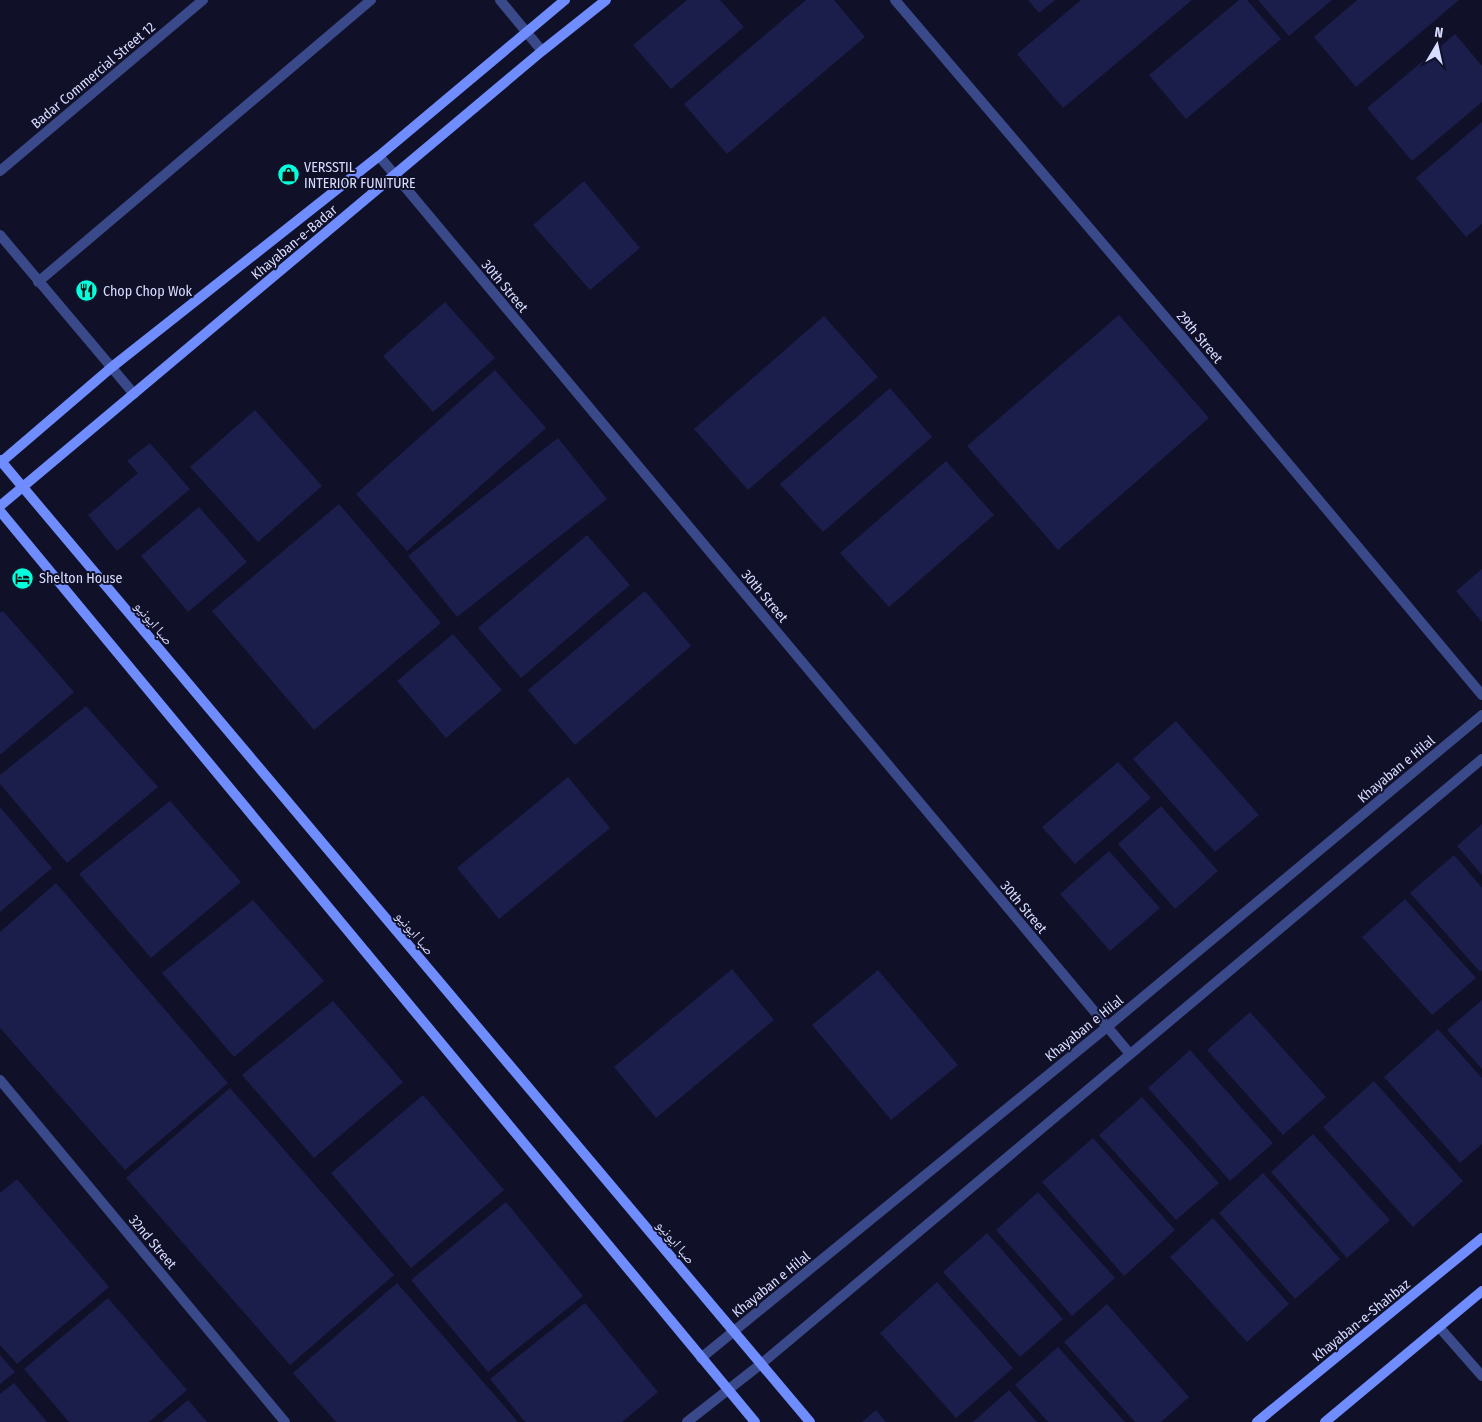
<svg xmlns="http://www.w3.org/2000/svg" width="1482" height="1422" viewBox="0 0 1482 1422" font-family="'Fira Sans Condensed','Noto Naskh Arabic',sans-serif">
<rect width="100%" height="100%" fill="#101129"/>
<!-- building -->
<path fill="#1b1d4a" d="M687 0H720L744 27 671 89 633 45Z
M806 0H834L865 37 727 154 684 104Z
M1028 0H1055L1039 13Z
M1081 0H1192L1063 108 1017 54Z
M1239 0H1247L1281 39 1186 119 1149 75Z
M1258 0H1332L1289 36Z
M1357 0H1459L1356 87 1314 37Z
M1455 34 1482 66V102L1412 161 1367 108Z
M1482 122V224L1466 237 1416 178Z
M584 181 640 248 590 290 533 225Z
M445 302 495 358 433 412 383 356Z
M1119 315 1209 418 1058 550 967 446Z
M824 316 878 377 748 490 694 429Z
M495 370 546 428 407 551 356 494Z
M890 388 932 437 823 532 780 484Z
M255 410 322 486 258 542 190 467Z
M558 438 607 499 457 617 408 556Z
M150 443 190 489 117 551 88 515 138 473 127 461Z
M946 461 994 515 889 607 840 553Z
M339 504 441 623 314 730 212 611Z
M199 507 247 562 188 612 141 556Z
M587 535 630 585 521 678 478 628Z
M1482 569V622L1456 591Z
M645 591 691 646 575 745 528 690Z
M3 611 74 692 0 755V613Z
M453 634 502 690 446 738 397 681Z
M86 706 158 787 67 863 0 784V775Z
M1176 721 1259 815 1215 852 1133 759Z
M1118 762 1151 798 1075 864 1042 827Z
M568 777 610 828 499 919 457 868Z
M170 801 241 882 151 958 79 874Z
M1161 806 1218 871 1175 909 1118 844Z
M0 807 52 868 0 912Z
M1482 824V875L1457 846Z
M1109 851 1160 908 1110 951 1060 894Z
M1454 855 1482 888V970L1480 972 1410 893Z
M56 883 228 1083 125 1170 0 1028V932Z
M1405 899 1476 978 1432 1015 1362 937Z
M253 900 324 981 234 1057 162 973Z
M732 969 774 1020 656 1118 614 1067Z
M878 970 958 1065 891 1120 812 1025Z
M1482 1000V1069L1447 1030Z
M333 1001 403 1082 314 1158 242 1075Z
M1250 1012 1326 1097 1283 1135 1207 1050Z
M1438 1029 1482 1078V1144L1460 1163 1384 1077Z
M1190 1050 1273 1143 1230 1181 1148 1088Z
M1374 1081 1463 1181 1413 1227 1323 1127Z
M230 1088 394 1275 290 1365 126 1178Z
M423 1095 504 1190 411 1268 331 1173Z
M1142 1097 1219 1183 1176 1220 1099 1135Z
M1313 1134 1390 1220 1347 1258 1271 1172Z
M1093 1138 1175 1230 1124 1276 1042 1182Z
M1263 1173 1340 1259 1295 1299 1219 1213Z
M17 1179 109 1287 17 1364 0 1345V1193Z
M1038 1192 1115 1278 1072 1316 996 1230Z
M506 1202 583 1296 488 1372 411 1280Z
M1213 1218 1289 1304 1247 1342 1170 1257Z
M987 1233 1063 1319 1020 1357 943 1272Z
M937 1282 1013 1368 956 1418 880 1333Z
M397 1283 518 1422H336L293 1373Z
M108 1298 187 1390 149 1422H69L24 1369Z
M585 1303 658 1392 622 1422H525L490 1379Z
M1107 1304 1189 1397 1161 1422H1135L1064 1342Z
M1058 1347 1125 1422H1048L1015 1385Z
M0 1355 15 1372 0 1384Z
M14 1383 47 1422H0V1394Z
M1009 1390 1037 1422H973Z
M188 1400 207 1422H162Z
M876 1410 886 1422H862Z"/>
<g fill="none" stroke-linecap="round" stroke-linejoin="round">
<!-- service -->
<path stroke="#3a4989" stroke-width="10" d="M1439 1327 1482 1376"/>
<!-- minor -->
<path stroke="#3a4989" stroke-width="10" d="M500 0 542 51
M895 0 1184 339 1482 695
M379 156 1130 1054
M0 171 203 0
M0 235 134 394
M38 282 371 0
M0 1080 285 1422
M687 1422 761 1364"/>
<!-- tertiary -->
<path stroke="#3a4989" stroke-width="10" d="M701 1358 1107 1027 1482 715
M761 1364 1482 759"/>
<!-- secondary -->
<path stroke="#6f8dff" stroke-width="10" d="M0 460 810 1422
M0 463 112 367 379 156 565 0
M0 506 542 51 606 0
M0 511 755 1422
M1257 1422 1482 1238
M1325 1422 1482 1291"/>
</g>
<!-- icons -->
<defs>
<symbol id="shop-disc" viewBox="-11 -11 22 22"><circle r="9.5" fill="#04ffdd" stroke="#101129"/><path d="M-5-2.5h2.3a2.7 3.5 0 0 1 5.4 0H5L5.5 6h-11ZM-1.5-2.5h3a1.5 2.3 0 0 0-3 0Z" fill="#111"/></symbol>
<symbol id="restaurant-disc" viewBox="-11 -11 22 22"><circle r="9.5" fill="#04ffdd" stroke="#101129"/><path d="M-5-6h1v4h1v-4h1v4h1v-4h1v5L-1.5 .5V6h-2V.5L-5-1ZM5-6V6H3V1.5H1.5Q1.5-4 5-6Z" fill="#111"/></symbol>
<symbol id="hotel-disc" viewBox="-11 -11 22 22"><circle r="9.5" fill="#04ffdd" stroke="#101129"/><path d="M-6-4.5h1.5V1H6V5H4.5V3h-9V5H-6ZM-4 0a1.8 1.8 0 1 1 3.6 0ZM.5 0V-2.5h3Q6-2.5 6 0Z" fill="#111"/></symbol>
</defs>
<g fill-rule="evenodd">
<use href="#shop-disc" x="276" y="162" width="25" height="25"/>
<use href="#restaurant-disc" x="74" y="278" width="25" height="25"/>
<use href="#hotel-disc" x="10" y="566" width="25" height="25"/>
</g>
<g text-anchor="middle" stroke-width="4" stroke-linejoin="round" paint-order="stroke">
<!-- street labels -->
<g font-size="14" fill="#d8dcff" stroke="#101129">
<text transform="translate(93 75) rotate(-40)" y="5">Badar Commercial Street 12</text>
<text transform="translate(294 242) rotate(-40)" y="5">Khayaban-e-Badar</text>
<text transform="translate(505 286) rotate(50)" y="5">30th Street</text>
<text transform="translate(1200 337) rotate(50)" y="5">29th Street</text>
<text transform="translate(765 596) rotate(50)" y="5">30th Street</text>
<text transform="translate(154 623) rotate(50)" y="5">صبا ایونیو</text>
<text transform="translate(1396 769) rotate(-40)" y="5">Khayaban e Hilal</text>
<text transform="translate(1024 907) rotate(50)" y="5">30th Street</text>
<text transform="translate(415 933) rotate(50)" y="5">صبا ایونیو</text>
<text transform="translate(1084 1028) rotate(-39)" y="5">Khayaban e Hilal</text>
<text transform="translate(153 1242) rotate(50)" y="5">32nd Street</text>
<text transform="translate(676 1242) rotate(50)" y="5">صبا ایونیو</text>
<text transform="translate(771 1284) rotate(-39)" y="5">Khayaban e Hilal</text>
<text transform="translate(1361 1320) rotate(-39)" y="5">Khayaban-e-Shahbaz</text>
</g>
<!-- poi labels -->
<g font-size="14" fill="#d8dcff" stroke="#101129" text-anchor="start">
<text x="304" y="172">VERSSTIL<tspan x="304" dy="16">INTERIOR FUNITURE</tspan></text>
<text x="103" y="296">Chop Chop Wok</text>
<text x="39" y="583">Shelton House</text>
</g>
</g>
<!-- north arrow -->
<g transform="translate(1437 45) rotate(9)" stroke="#101129" stroke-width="4" paint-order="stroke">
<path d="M0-4L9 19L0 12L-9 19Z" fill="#d8dcff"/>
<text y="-8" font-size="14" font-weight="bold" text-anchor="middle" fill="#d8dcff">N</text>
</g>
</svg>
